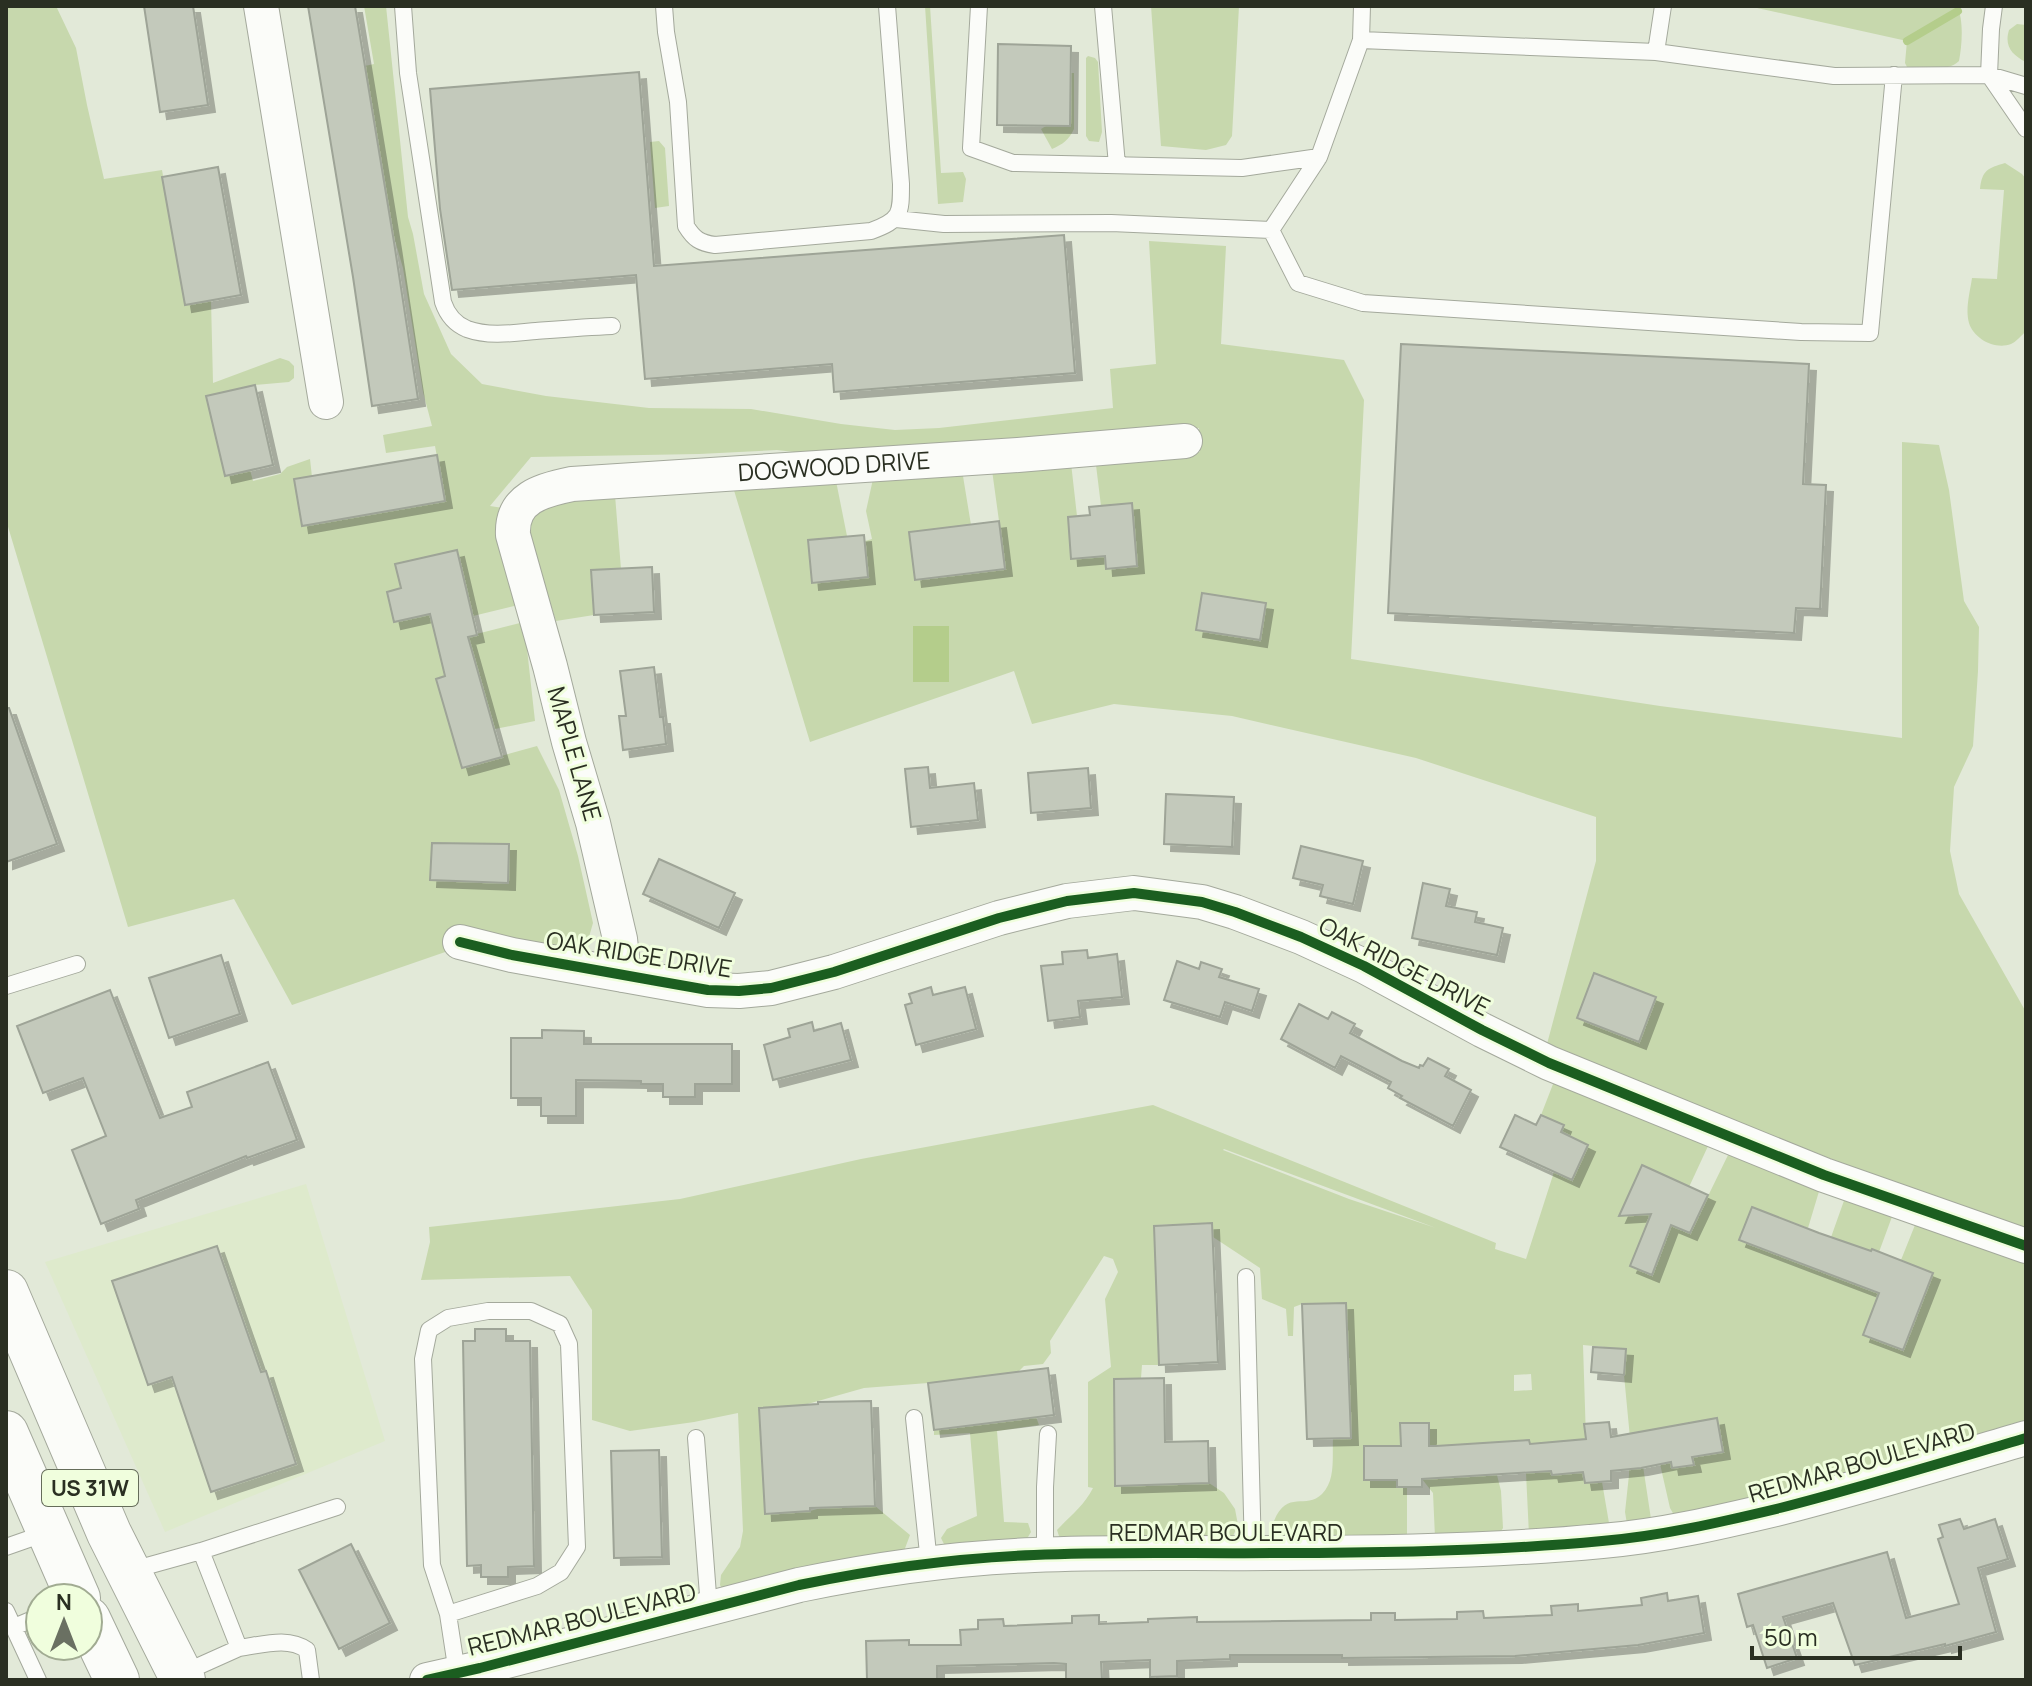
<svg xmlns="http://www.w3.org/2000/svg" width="2032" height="1686" viewBox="0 0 2032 1686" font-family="Manrope,sans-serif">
<defs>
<filter id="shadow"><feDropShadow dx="7" dy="7" stdDeviation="0" flood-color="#0004"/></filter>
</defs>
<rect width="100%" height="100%" fill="#e2e9d8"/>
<!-- built -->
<path fill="#deeacc" d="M306 1184 385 1441 165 1532 45 1262Z"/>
<!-- green -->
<path fill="#c7d8ad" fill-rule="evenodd" d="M6 6H56L76 48 87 105 104 179 162 170 185 304 211 300 213 383 280 358 289 361 294 366V378L289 382 255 385 250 470 253 481 280 474 287 467 310 459 312 477 294 480 302 526 445 501 435 446 386 453 383 435 432 426 423 392 403 268 394 237 368 86 322 75 374 64 364 6H386L408 217 413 234 424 294 451 354 482 384 546 396 649 408 751 409 841 424 895 430 939 428 1113 408 1110 369 1156 364 1149 241 1226 246 1221 344 1344 360 1364 400 1351 659 1660 706 1902 738V442L1939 445 1949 490 1964 601 1979 627 1978 671 1973 746 1954 787 1950 851 1959 894 2026 1012V1228L1867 1173 1666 1094 1547 1044 1596 861V817L1416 758 1232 716 1114 704 1032 724 1014 671 810 742 733 487 836 481 847 536 808 540 813 583 868 577 865 541 872 539 866 511 873 479 962 470 971 525 999 521 992 470 1071 463 1077 516 1068 517 1071 559 1105 556 1106 569 1137 566 1132 503 1101 506 1096 465 1200 452 1199 428 820 455 777 450 699 454 531 457 490 506 503 508 522 604 473 616 456 550 396 564 401 588 387 593 394 622 430 614 437 644 524 622 535 721 495 729 477 667 437 679 462 767 537 746 559 790 578 856 593 923 589 937 582 947 570 952 451 950 292 1005 234 899 128 927 6 520Z
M925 6H930L941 173 963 172 966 179 963 202 938 204Z
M1151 6H1239L1232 136 1226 145 1206 150 1161 146Z
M1748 6H1957C1964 20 1962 45 1959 61 1947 73 1922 67 1907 67L1905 63 1907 41Z
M2017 24 2026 25V62C2012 55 2004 46 2009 30Z
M1088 56 1095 58 1098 62 1102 132 1099 142 1089 141 1086 136V58Z
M1071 73H1074V129C1069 140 1063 144 1052 149L1041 129 1046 126H1070Z
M659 141 665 148 669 206 655 208 650 142Z
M2005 163 2022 174 2026 179V331C2022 335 2016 342 2011 344 1995 350 1974 339 1969 323 1965 309 1970 292 1972 278L1997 279 2004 190 1980 189C1982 170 1988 168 2005 163Z
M615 495 621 569 591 570 594 615 556 621 532 546 528 521C549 492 582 496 615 495Z
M1555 1079 1709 1144 1689 1187 1625 1205 1690 1233 1729 1153 1820 1188 1808 1228 1752 1207 1739 1240 1819 1271 1846 1195 1893 1214 1879 1252 1872 1250 1858 1285 1879 1293 1863 1335 1903 1349 1933 1273 1901 1260 1917 1220 2026 1259V1424L1804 1489 1674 1515 1670 1508 1660 1464 1643 1466 1651 1519 1627 1524 1625 1512 1629 1475 1630 1438 1624 1375 1626 1349 1583 1345 1586 1439 1549 1443 1552 1474 1583 1472 1585 1483 1602 1482 1609 1523 1597 1529 1529 1535 1526 1473 1532 1472 1529 1440 1463 1444 1465 1477 1497 1475 1501 1491 1503 1528 1500 1533 1435 1537 1433 1493 1422 1479 1437 1478 1436 1446H1429V1423H1401V1446L1364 1447V1480H1397V1488L1407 1487V1537L1278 1538C1273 1532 1271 1528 1274 1521 1287 1489 1306 1510 1322 1494 1336 1480 1332 1457 1333 1438H1350L1346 1303 1302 1304 1294 1307 1293 1336H1288L1286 1309 1262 1299 1260 1268 1213 1237 1212 1223 1154 1225 1159 1365H1142L1141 1378 1114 1379 1115 1486 1209 1483 1224 1493 1235 1509 1238 1525 1233 1536 1063 1541 1059 1536 1057 1530C1070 1516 1084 1506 1093 1488L1088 1487V1382L1111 1367 1105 1299 1118 1272 1113 1259 1104 1256 1050 1341 1051 1353 1043 1364 1024 1366 1018 1372 928 1383 864 1388 804 1405 765 1514 810 1511 821 1508 875 1506 910 1535 904 1551 723 1590 720 1585 721 1575 740 1547 743 1531 738 1413 694 1422 630 1431 592 1420V1310L570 1276 421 1280 430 1242 429 1227 680 1199 861 1159 1153 1105 1496 1243 1495 1249 1526 1259 1554 1172 1572 1179 1588 1145 1561 1132 1564 1125 1541 1115ZM1223 1150 1224 1149 1436 1228 1349 1199ZM1531 1374 1532 1390 1514 1391V1375Z
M1036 1417 1039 1425 997 1431 1004 1522 1028 1523 1031 1532 1025 1542 944 1544 941 1538 947 1529 977 1516 970 1433 934 1435V1430Z"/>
<!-- water -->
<path fill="#b4cd8b" d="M913 626H949V682H913Z"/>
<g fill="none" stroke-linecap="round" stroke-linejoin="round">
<!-- stream -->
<path stroke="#b4cd8b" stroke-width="8" d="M1907 41 1958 11"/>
</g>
<!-- building -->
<path fill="#c3c9bb" stroke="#9ea497" stroke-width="2" filter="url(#shadow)" d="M144 6H193L208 105 160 112Z
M308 6H355L394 242 418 399 372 406 353 277Z
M998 44 1071 46 1070 126 997 125Z
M639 72 654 266 1064 235 1075 373 834 392 832 364 645 379 636 275 452 290 440 209 430 89Z
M218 167 241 295 185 305 162 177Z
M1401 344 1809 364 1803 484 1826 485 1820 609 1796 608 1794 633 1388 613Z
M255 385 273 465 225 476 206 396Z
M437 455 445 501 302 526 294 479Z
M1132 503 1137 566 1106 569 1105 556 1071 559 1068 517 1090 515 1089 507Z
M999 521 1005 569 915 580 909 532Z
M864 535 868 577 812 583 808 540Z
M457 550 477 635 468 637 502 757 462 768 436 679 445 676 430 614 394 622 387 592 401 588 395 564Z
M652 567 654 612 594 615 591 570Z
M1202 593 1266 603 1260 640 1196 630Z
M654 667 660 717H663L666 744 623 750 619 716H626L620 671Z
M6 708H9L57 844 6 862Z
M928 767 930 788 974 783 978 820 911 827 905 769Z
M1088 768 1091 808 1031 813 1028 773Z
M1166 794 1234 797 1232 847 1164 844Z
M432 843 509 844 508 883 430 880Z
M1301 846 1363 861 1353 904 1320 896 1323 885 1293 878Z
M659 859 735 893 719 928 643 894Z
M1423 883 1450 889 1446 906 1477 912 1475 922 1503 928 1497 955 1412 938Z
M1087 950 1088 958 1117 954 1122 997 1078 1001 1080 1017 1048 1021 1041 966 1063 964 1062 952Z
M221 955 240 1014 169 1038 149 978Z
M1177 961 1199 969 1201 962 1222 969 1219 977 1259 989 1252 1011 1225 1002 1220 1017 1164 1000Z
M1594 973 1656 997 1639 1042 1577 1018Z
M931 987 933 995 965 987 976 1029 916 1045 905 1005 912 1003 909 994Z
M110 990 160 1118 192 1107 187 1092 268 1062 297 1140 247 1158 246 1156 136 1200 139 1209 101 1224 72 1150 106 1136 83 1078 43 1093 17 1026Z
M1299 1004 1328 1019 1332 1012 1355 1024 1350 1033 1402 1061 1419 1068 1420 1065 1423 1066 1428 1058 1449 1069 1445 1076 1471 1090 1453 1126 1400 1098 1402 1096 1388 1088 1391 1082 1341 1056 1335 1068 1281 1039Z
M812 1022 814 1031 841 1023 851 1060 773 1080 764 1045 790 1037 788 1029Z
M542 1030 584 1031V1044H732V1084H695V1097H663V1084H641V1081L576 1080V1116H541V1098H511V1038H542Z
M1515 1115 1536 1125 1541 1115 1564 1125 1561 1132 1588 1145 1572 1180 1500 1147Z
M1642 1165 1708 1195 1690 1233 1671 1225 1652 1275 1630 1266 1651 1214 1619 1216Z
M1752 1207 1819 1233 1871 1251 1872 1249 1933 1273 1903 1350 1863 1335 1879 1293 1739 1240Z
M1212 1223 1218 1362 1159 1365 1154 1226Z
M217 1246 261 1372 266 1371 296 1464 211 1492 172 1377 148 1385 112 1281Z
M1346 1303 1351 1438 1307 1439 1302 1304Z
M475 1329H506V1341H530L534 1566 508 1567V1577H481V1565L467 1566 463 1341H475Z
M1593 1347 1626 1349 1624 1375 1591 1372Z
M1048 1368 1054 1415 934 1430 928 1383Z
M1164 1378 1165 1442 1208 1441 1209 1483 1115 1486 1114 1379Z
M871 1401 875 1506 810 1508V1511L765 1514 759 1408 818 1404V1402Z
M1717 1418 1723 1452 1692 1457 1694 1465 1672 1468 1671 1462 1641 1468 1611 1471V1481L1585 1483 1583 1472 1552 1475 1551 1471 1422 1479V1487H1397V1480H1364V1446H1401L1400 1423H1429V1446H1436L1529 1440 1530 1444 1586 1439 1584 1424 1609 1422 1611 1437Z
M659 1450 662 1557 614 1558 611 1451Z
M1960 1519 1964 1529 1995 1519 2008 1559 1978 1568 1996 1632 1945 1646V1644L1855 1665 1833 1603 1783 1617 1797 1658 1767 1668 1753 1625 1747 1627 1738 1594 1887 1552 1906 1618 1959 1604 1938 1539 1943 1537 1939 1525Z
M351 1544 390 1623 339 1649 299 1570Z
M1667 1593 1668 1601 1698 1596 1704 1633 1638 1645 1515 1656 1342 1658V1655H1230V1659L1177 1661V1676L1150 1677V1660L1101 1662 1102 1680H1066V1664L1054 1663 937 1666V1680H867L866 1641 909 1640V1645H961L960 1630 978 1629V1620L1003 1619 1004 1626 1072 1623V1616L1099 1615V1624L1148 1622V1619L1197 1617V1622L1371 1620V1613H1395V1620L1457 1619V1612L1483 1611 1484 1618 1552 1615 1551 1606 1578 1604V1611L1642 1605 1641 1598Z"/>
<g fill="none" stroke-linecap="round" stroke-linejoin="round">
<defs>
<path id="service" d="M403 6 408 73 443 302C447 314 455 324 467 329 489 337 514 333 536 331 562 329 587 327 612 326
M664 6 666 32 678 102 686 226C694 239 700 243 715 245L871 231C901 220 901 214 901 184L887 6
M979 6 971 148 1013 163 1242 168 1319 157 1361 40
M1103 6 1117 165
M1362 6 1361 40 1656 52 1663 6
M1994 6 1991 29 1989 75 2026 129
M1656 52 1834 76 1989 75 2026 86
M896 219 944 224 1111 223 1271 230 1319 157
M1271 230 1298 283 1363 303 1801 332 1870 333 1894 75
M6 986 77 964
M1246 1277 1253 1553
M914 1418 929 1563
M696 1438 709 1608
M6 1547 46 1533
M1045 1554V1487L1048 1434
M129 1571 201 1551
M6 1611 38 1680
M448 1614 537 1586 561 1572 577 1547 569 1344 560 1324 531 1311H488L448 1318 429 1330 423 1359 432 1565 448 1614 457 1673
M14 1627 40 1616
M239 1648C262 1645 288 1636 307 1650L311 1680
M181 1674 239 1648 201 1551 337 1507"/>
<g id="minor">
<path d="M261 6 326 402"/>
<path d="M460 942 512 955 657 981 708 990 739 991 771 988 834 972 999 918 1067 901 1134 893 1202 902 1235 912 1301 937 1364 966 1482 1030 1549 1063 1824 1175 2026 1246"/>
<path id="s1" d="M624 975 620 939 593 823 569 742 550 666 513 535C511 498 542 490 572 484L1018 455 1185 441"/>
<path d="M427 1680 480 1668 799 1585C876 1569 955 1558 1034 1555 1117 1551 1201 1554 1284 1553 1390 1553 1496 1551 1602 1541 1662 1536 1721 1522 1780 1508 1862 1487 1944 1462 2026 1438"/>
</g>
<path id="trunk" d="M6 1292 109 1533 183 1680
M6 1433 78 1598
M88 1619 117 1680"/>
</defs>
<!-- service casing -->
<use href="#service" stroke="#a4a99c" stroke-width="18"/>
<!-- minor casing -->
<use href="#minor" stroke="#a4a99c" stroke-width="36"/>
<!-- trunk casing -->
<use href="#trunk" stroke="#a4a99c" stroke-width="46"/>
<!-- service -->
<use href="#service" stroke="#fbfcf9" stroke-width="16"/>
<!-- minor -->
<use href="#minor" stroke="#fbfcf9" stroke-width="34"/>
<!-- trunk -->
<use href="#trunk" stroke="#fbfcf9" stroke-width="44"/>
<defs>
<path id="cycleway" d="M460 942 512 955 657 981 708 990 739 991 771 988 834 972 999 918 1067 901 1134 893 1202 902 1235 912 1301 937 1364 966 1482 1030 1549 1063 1824 1175 2026 1246
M427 1680 480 1668 799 1585C876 1569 955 1558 1034 1555 1117 1551 1201 1554 1284 1553 1390 1553 1496 1551 1602 1541 1662 1536 1721 1522 1780 1508 1862 1487 1944 1462 2026 1438"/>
</defs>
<!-- cycleway casing -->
<use href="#cycleway" stroke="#f0fedd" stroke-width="15"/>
<!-- cycleway -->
<use href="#cycleway" stroke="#1b5e20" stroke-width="10"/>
</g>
<g text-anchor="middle" stroke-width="6" stroke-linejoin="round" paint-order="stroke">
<!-- shield labels -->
<rect fill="#f0fedd" stroke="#656d5a" stroke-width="2" x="42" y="1470" width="96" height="36" rx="6"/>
<g font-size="22" font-weight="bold" fill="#2a2f22">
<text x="90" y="1496">US 31W</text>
</g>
<!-- street labels -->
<g font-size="24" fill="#2a2f22" stroke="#f0fedd">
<text dy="8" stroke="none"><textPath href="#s1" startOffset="804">DOGWOOD DRIVE</textPath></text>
<text transform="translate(574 754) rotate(74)" y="8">MAPLE LANE</text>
<text transform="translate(639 955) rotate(9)" y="8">OAK RIDGE DRIVE</text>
<text transform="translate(1404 967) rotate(27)" y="8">OAK RIDGE DRIVE</text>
<text transform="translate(1862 1463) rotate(-16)" y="8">REDMAR BOULEVARD</text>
<text x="1226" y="1541">REDMAR BOULEVARD</text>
<text transform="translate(582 1620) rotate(-14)" y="8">REDMAR BOULEVARD</text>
</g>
</g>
<!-- border -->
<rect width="2032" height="1686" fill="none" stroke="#2a2f22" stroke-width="16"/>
<!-- north arrow -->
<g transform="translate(64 1622)"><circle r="38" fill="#f0fedd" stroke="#a1ab92" stroke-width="2"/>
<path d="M0-6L14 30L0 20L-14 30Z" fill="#6a7062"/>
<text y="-12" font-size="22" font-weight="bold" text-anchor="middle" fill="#2a2f22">N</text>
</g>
<!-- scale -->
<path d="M1752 1646v12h208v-12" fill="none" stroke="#2a2f22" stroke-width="4"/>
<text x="1764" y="1646" font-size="24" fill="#2a2f22" stroke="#f0fedd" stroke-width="6" paint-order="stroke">50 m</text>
</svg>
